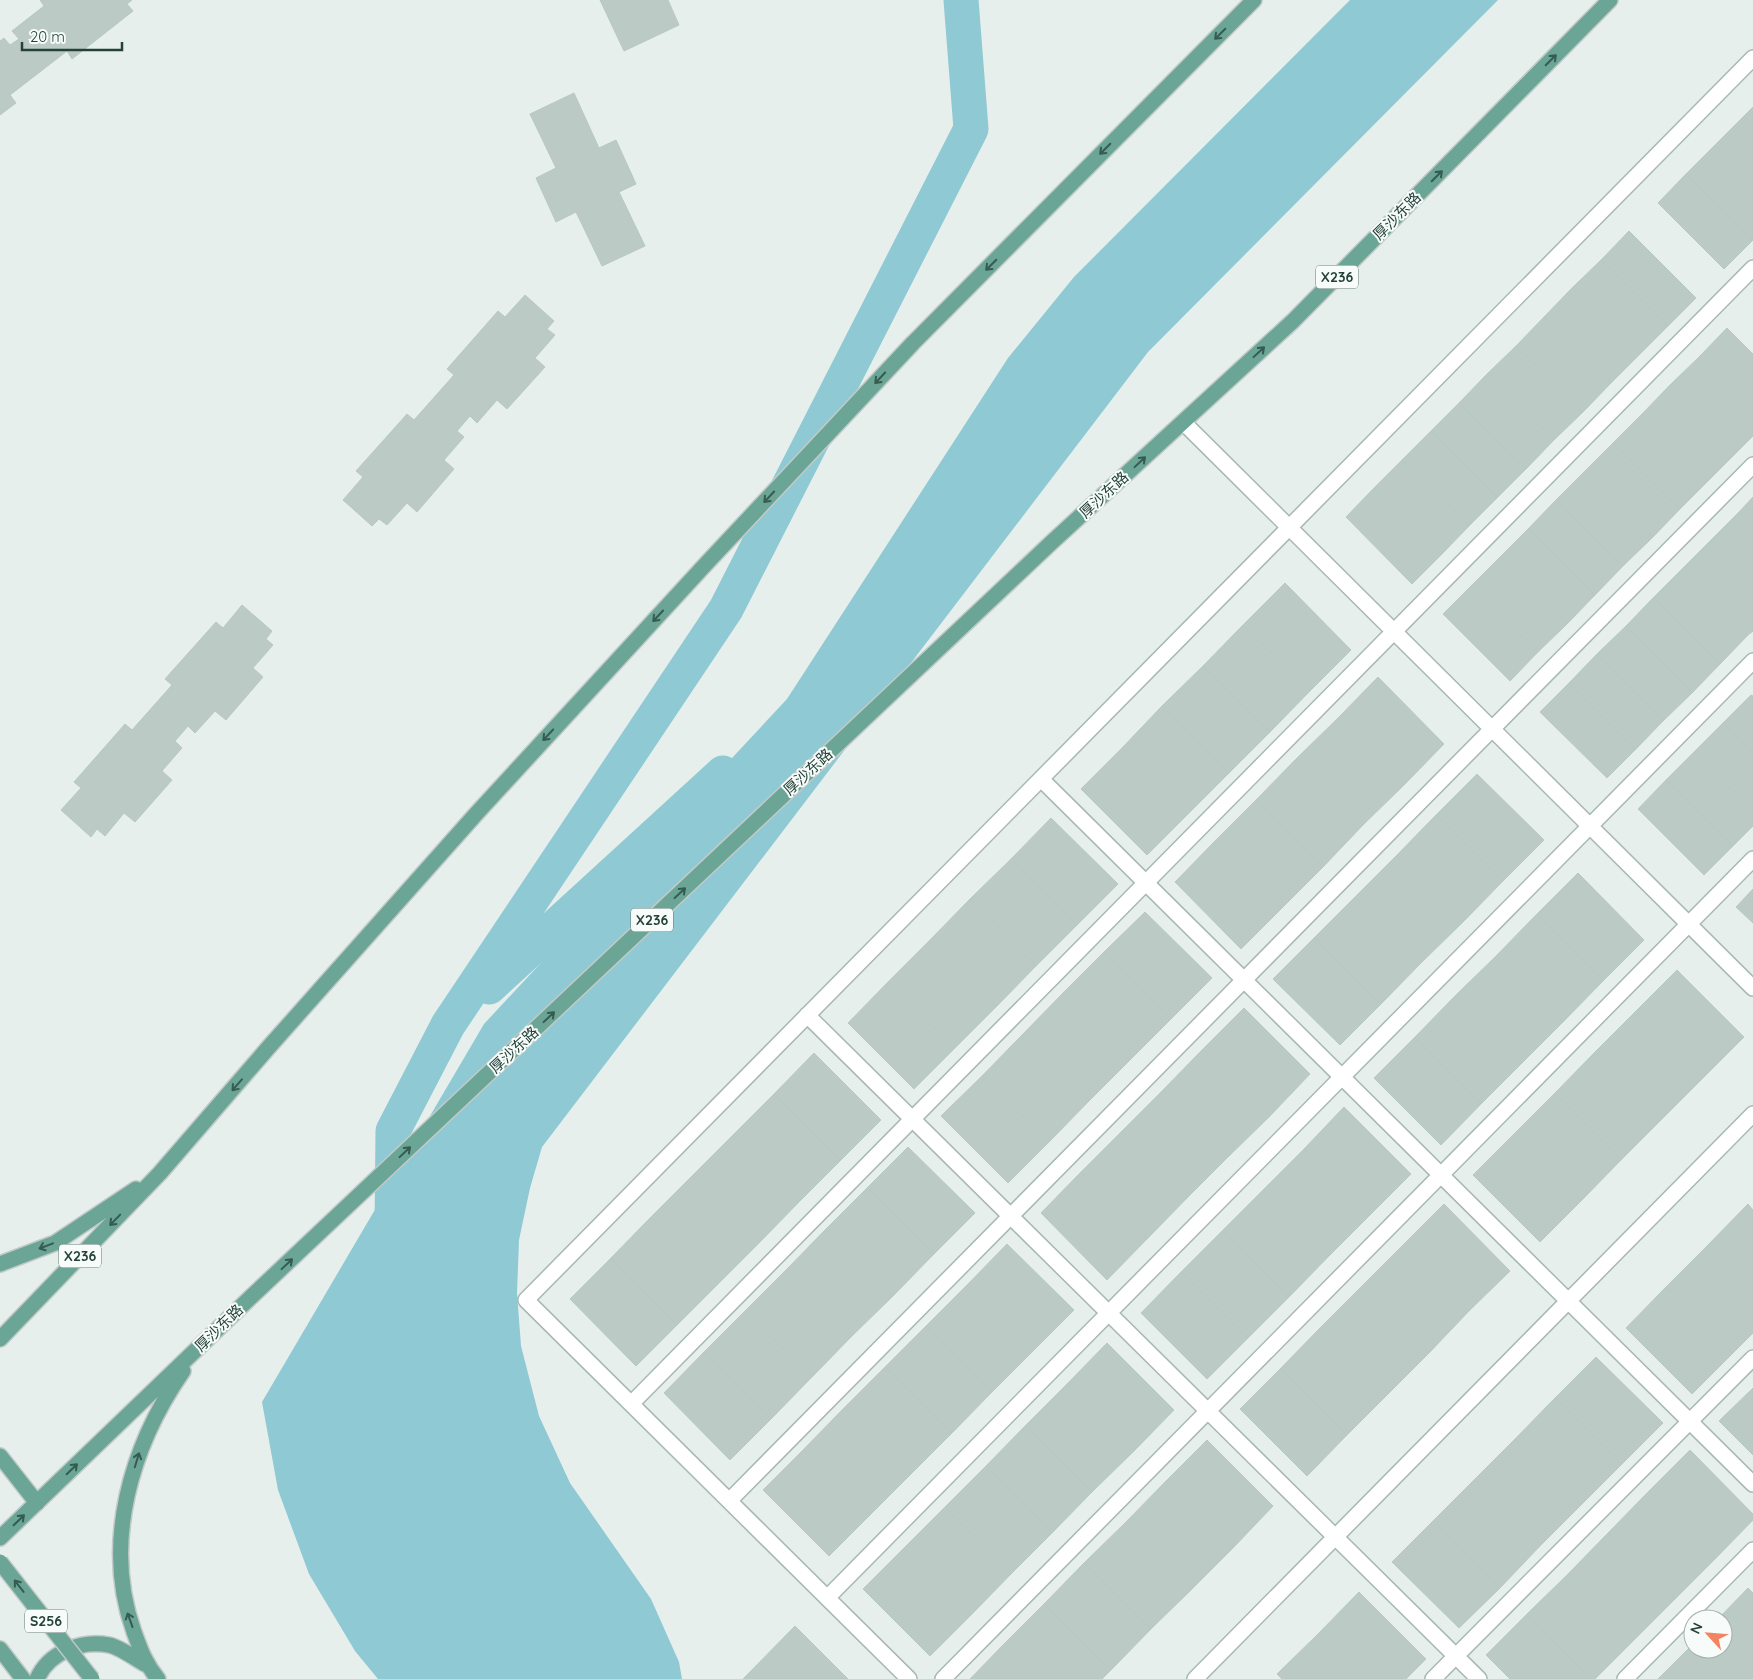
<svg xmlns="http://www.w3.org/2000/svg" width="1753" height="1679" viewBox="0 0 1753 1679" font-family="Quicksand,'Noto Sans SC',sans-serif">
<rect width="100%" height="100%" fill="#e6efeb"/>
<!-- water -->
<path fill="#8ec9d4" d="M1350 0H1498L1148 352 542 1147 530 1188 519 1240 517 1293 521 1346 539 1416 570 1483 651 1599 679 1662 682 1679H378L355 1651 309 1574 278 1490 262 1402 484 1024 787 699 1008 358 1074 277Z"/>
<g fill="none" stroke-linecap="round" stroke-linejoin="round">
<!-- canal -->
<path stroke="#8ec9d4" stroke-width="35" d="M489 987 723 773
M392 1228 393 1131 448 1025 726 609 971 129 961 0"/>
</g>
<!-- building -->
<path fill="#bbcac4" stroke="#b8c9c2" d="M40 0H132L127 4 133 11 72 59 67 51 10 95 16 103 0 115V41L4 38 10 45 19 39 12 31 44 6Z
M600 0H668L679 25 624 51Z
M574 93 599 148 616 140 636 184 619 192 645 246 602 266 576 212 556 222 536 178 556 168 530 114Z
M1753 107V125L1744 116Z
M1744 116 1753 125V182L1715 145Z
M1715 145 1753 182V240L1686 174Z
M1686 174 1753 240 1724 269 1658 203Z
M1629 231 1696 298 1668 326 1601 260Z
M1601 260 1668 326 1639 355 1572 288Z
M1572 288 1639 355 1611 383 1544 317Z
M525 295 554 321 547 329 555 335 535 358 545 367 507 409 497 400 477 423 470 416 457 431 464 437 444 460 454 469 417 512 407 503 387 525 379 519 372 526 343 500 363 477 356 471 407 414 414 420 454 375 447 369 498 311 505 317Z
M1544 317 1611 383 1583 412 1516 346Z
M1727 328 1753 354V411L1699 357Z
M1516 346 1583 412 1554 440 1487 374Z
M1699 357 1753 411V436L1737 452 1670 385Z
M1487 374 1554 440 1526 469 1459 403Z
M1670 385 1737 452 1708 481 1642 414Z
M1459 403 1526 469 1497 498 1431 431Z
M1642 414 1708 481 1680 509 1613 443Z
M1431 431 1497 498 1469 526 1402 460Z
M1613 443 1680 509 1652 538 1585 471Z
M1402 460 1469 526 1441 555 1374 488Z
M1585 471 1652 538 1623 566 1556 500Z
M1374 488 1441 555 1412 584 1346 517Z
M1753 497V526L1739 512Z
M1556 500 1623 566 1595 595 1528 529Z
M1739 512 1753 526V583L1711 540Z
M1528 529 1595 595 1567 624 1500 557Z
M1711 540 1753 583V631L1748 635 1682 569Z
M1500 557 1567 624 1538 652 1471 586Z
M1682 569 1748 635 1720 664 1654 597Z
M1285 583 1351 650 1310 691 1243 625Z
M1471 586 1538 652 1510 681 1443 614Z
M1654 597 1720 664 1692 693 1626 626Z
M242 605 272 631 266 639 273 645 253 668 263 677 226 720 215 711 195 733 188 726 175 741 182 748 162 771 172 780 135 822 124 813 105 836 97 829 91 837 61 810 81 788 74 782 125 724 132 730 172 685 165 679 216 622 223 628Z
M1243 625 1310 691 1270 732 1203 666Z
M1626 626 1692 693 1663 721 1597 654Z
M1597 654 1663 721 1635 750 1569 683Z
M1203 666 1270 732 1229 773 1162 706Z
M1378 677 1444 744 1404 785 1338 718Z
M1569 683 1635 750 1607 778 1540 712Z
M1751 695 1753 696V753L1723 723Z
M1162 706 1229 773 1188 814 1122 748Z
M1338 718 1404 785 1363 825 1296 759Z
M1723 723 1753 753V810L1694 752Z
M1122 748 1188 814 1147 855 1081 789Z
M1694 752 1753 810V826L1733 846 1666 780Z
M1296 759 1363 825 1323 867 1256 800Z
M1477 774 1544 840 1503 881 1436 815Z
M1666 780 1733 846 1704 875 1638 809Z
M1256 800 1323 867 1282 908 1215 841Z
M1436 815 1503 881 1463 922 1396 856Z
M1051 818 1118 884 1077 925 1011 859Z
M1215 841 1282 908 1241 949 1175 882Z
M1396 856 1463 922 1421 963 1355 897Z
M1011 859 1077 925 1036 966 970 899Z
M1578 873 1644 940 1603 981 1537 914Z
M1753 889V923L1736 907Z
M1355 897 1421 963 1381 1004 1314 938Z
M970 899 1036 966 996 1007 929 941Z
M1145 912 1212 978 1171 1019 1104 952Z
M1537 914 1603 981 1563 1022 1496 956Z
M1314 938 1381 1004 1340 1045 1273 979Z
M929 941 996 1007 955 1048 888 982Z
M1104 952 1171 1019 1130 1060 1063 993Z
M1496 956 1563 1022 1522 1063 1455 996Z
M1677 970 1744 1037 1703 1078 1636 1011Z
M888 982 955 1048 914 1089 848 1023Z
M1063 993 1130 1060 1089 1101 1023 1034Z
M1455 996 1522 1063 1481 1104 1415 1037Z
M1244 1008 1310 1074 1270 1116 1203 1049Z
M1636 1011 1703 1078 1662 1119 1595 1052Z
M1023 1034 1089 1101 1049 1142 982 1076Z
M1415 1037 1481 1104 1441 1145 1374 1078Z
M1203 1049 1270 1116 1229 1156 1163 1090Z
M1595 1052 1662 1119 1621 1160 1555 1093Z
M814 1053 881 1120 840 1161 774 1094Z
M982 1076 1049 1142 1008 1183 941 1116Z
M1163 1090 1229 1156 1188 1197 1122 1131Z
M1555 1093 1621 1160 1581 1201 1514 1134Z
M774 1094 840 1161 799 1202 733 1135Z
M1344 1107 1411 1174 1370 1215 1304 1149Z
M1122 1131 1188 1197 1147 1239 1081 1172Z
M1514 1134 1581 1201 1540 1242 1473 1175Z
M733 1135 799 1202 759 1243 692 1176Z
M908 1147 975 1213 934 1254 867 1188Z
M1304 1149 1370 1215 1329 1256 1263 1190Z
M1081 1172 1147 1239 1107 1280 1041 1213Z
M692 1176 759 1243 718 1284 651 1217Z
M867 1188 934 1254 893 1296 826 1229Z
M1263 1190 1329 1256 1289 1297 1222 1231Z
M1444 1204 1510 1271 1469 1311 1403 1245Z
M1748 1204 1753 1210V1292L1707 1246Z
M651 1217 718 1284 677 1325 611 1258Z
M826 1229 893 1296 852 1336 786 1270Z
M1222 1231 1289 1297 1248 1338 1181 1272Z
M1007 1244 1074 1310 1033 1351 967 1285Z
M1403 1245 1469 1311 1429 1353 1362 1286Z
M1707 1246 1753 1292V1333L1733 1353 1666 1287Z
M611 1258 677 1325 636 1366 570 1299Z
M786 1270 852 1336 812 1377 745 1311Z
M1181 1272 1248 1338 1207 1379 1141 1313Z
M967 1285 1033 1351 992 1392 926 1326Z
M1362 1286 1429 1353 1388 1394 1321 1327Z
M1666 1287 1733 1353 1692 1394 1626 1328Z
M745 1311 812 1377 771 1419 704 1352Z
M926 1326 992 1392 952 1433 885 1367Z
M1321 1327 1388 1394 1347 1435 1281 1368Z
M1107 1343 1174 1410 1134 1451 1067 1384Z
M704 1352 771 1419 730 1460 664 1393Z
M1596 1357 1663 1423 1622 1464 1555 1398Z
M885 1367 952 1433 911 1474 844 1408Z
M1281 1368 1347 1435 1307 1476 1240 1409Z
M1067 1384 1134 1451 1092 1492 1026 1425Z
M1753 1388V1455L1719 1421Z
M1555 1398 1622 1464 1581 1505 1515 1439Z
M844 1408 911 1474 870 1515 804 1449Z
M1026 1425 1092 1492 1052 1533 986 1466Z
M1515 1439 1581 1505 1540 1546 1474 1480Z
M1207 1440 1273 1506 1233 1548 1166 1481Z
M804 1449 870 1515 829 1556 763 1490Z
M1690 1450 1753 1514V1520L1716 1558 1649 1491Z
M986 1466 1052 1533 1011 1574 945 1507Z
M1474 1480 1540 1546 1500 1588 1433 1521Z
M1166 1481 1233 1548 1192 1589 1126 1522Z
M1649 1491 1716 1558 1675 1599 1608 1533Z
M945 1507 1011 1574 971 1615 904 1548Z
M1433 1521 1500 1588 1459 1628 1392 1562Z
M1126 1522 1192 1589 1151 1629 1084 1563Z
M1608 1533 1675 1599 1634 1640 1568 1574Z
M904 1548 971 1615 930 1656 863 1589Z
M1084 1563 1151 1629 1111 1670 1044 1604Z
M1568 1574 1634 1640 1595 1679H1591L1527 1614Z
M1748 1588 1753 1593V1675L1723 1645V1619H1718Z
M1359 1592 1426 1659 1406 1679H1364L1318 1634Z
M1044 1604 1111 1670 1102 1679H1037L1003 1645Z
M1527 1614 1591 1679H1510L1486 1655Z
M795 1626 848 1679H743Z
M1318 1634 1364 1679H1282L1277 1674Z
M1693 1644V1649H1723V1645L1753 1675V1679H1676L1667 1670Z
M1003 1645 1037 1679H970Z
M1667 1670 1676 1679H1658Z"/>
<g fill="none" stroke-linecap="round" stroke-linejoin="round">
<defs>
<path id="minor" d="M1183 422 1753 988
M1041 779 1753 1484
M807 1015 1479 1679
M631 1404 1753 268
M729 1501 1753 465
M827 1598 1753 661
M909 1679 526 1300 1753 58
M943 1679 1753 859
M1195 1679 1753 1114
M1433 1679 1753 1358
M1625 1679 1753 1550"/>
<path id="major" d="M0 1264 55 1243 136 1189
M0 1339 160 1173 268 1048 476 814 704 566 913 343 1254 0
M0 1456 37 1503
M0 1538 251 1297 1052 542 1293 321 1610 0
M0 1649 23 1679
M37 1679C49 1652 81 1640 109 1645 120 1647 137 1660 147 1665
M158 1679C145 1663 141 1651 134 1632 102 1543 131 1446 183 1371"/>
</defs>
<!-- minor casing -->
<use href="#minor" stroke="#a8b8b2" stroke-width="18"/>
<!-- major casing -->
<use href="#major" stroke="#c2cac8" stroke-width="18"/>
<!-- minor -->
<use href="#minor" stroke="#fff" stroke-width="15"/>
<!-- major -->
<use href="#major" stroke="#6aa596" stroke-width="15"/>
<defs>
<path id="major-bridge" d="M0 1562 92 1679"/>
</defs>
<!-- major-bridge casing -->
<use href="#major-bridge" stroke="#c2cac8" stroke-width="18" stroke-linecap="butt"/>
<!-- major-bridge -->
<use href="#major-bridge" stroke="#6aa596" stroke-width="15"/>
</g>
<!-- one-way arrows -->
<defs><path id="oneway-shaft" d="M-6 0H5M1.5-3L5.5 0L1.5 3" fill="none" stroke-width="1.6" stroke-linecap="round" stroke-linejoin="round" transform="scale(1.25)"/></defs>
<g stroke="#365b51">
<use href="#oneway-shaft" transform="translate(1220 34) rotate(135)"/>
<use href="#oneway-shaft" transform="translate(1551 60) rotate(-45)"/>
<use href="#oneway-shaft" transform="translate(1105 149) rotate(135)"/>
<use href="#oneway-shaft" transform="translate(1437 176) rotate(-45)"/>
<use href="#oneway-shaft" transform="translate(991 265) rotate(135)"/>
<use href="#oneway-shaft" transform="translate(1259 352) rotate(-43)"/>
<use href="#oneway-shaft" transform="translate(880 378) rotate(133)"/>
<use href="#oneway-shaft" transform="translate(1140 462) rotate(-43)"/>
<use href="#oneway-shaft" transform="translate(769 497) rotate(133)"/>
<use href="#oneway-shaft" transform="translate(658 616) rotate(133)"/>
<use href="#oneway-shaft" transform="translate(548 735) rotate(133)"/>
<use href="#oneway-shaft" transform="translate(680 893) rotate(-43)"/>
<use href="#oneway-shaft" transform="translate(549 1017) rotate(-43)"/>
<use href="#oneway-shaft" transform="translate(237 1085) rotate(131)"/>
<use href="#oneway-shaft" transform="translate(405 1152) rotate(-43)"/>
<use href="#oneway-shaft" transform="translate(115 1220) rotate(134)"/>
<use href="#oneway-shaft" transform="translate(46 1246) rotate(159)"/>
<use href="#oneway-shaft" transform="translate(287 1264) rotate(-43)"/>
<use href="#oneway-shaft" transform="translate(137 1460) rotate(-73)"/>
<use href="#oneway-shaft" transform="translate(72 1469) rotate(-44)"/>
<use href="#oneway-shaft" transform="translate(19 1520) rotate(-44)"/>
<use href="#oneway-shaft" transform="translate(19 1586) rotate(-128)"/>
<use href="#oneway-shaft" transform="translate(130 1620) rotate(-110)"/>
</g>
<g text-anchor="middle" stroke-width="4" stroke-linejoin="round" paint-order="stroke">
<!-- shield labels -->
<g fill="#f7fbf9" stroke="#637a73" stroke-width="1">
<rect x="1316" y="265.5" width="42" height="23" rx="4"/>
<rect x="631" y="908.5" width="42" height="23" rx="4"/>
<rect x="59" y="1244.5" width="42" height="23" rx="4"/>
<rect x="25" y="1609.5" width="42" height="23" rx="4"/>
</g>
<g font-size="14" font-weight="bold" fill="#24423a">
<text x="1337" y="282">X236</text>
<text x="652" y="925">X236</text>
<text x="80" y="1261">X236</text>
<text x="46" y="1626">S256</text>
</g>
<!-- street labels -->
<g font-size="15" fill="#24423a" stroke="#f7fbf9">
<text transform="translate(1397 216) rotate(-45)" y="5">厚沙东路</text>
<text transform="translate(1104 495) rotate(-43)" y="5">厚沙东路</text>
<text transform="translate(808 772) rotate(-43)" y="5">厚沙东路</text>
<text transform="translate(514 1050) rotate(-43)" y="5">厚沙东路</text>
<text transform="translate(219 1328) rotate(-44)" y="5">厚沙东路</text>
</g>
</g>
<!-- north arrow -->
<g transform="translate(1708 1634) rotate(296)"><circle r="24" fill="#f7fbf9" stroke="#a3b1ad"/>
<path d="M0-4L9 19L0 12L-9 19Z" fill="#f4845f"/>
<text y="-8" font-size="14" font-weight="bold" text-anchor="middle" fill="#24423a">N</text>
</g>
<!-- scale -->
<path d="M22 42v8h100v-8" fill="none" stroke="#24423a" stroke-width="2.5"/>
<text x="30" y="42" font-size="15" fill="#24423a" stroke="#f7fbf9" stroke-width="4" paint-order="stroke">20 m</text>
</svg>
